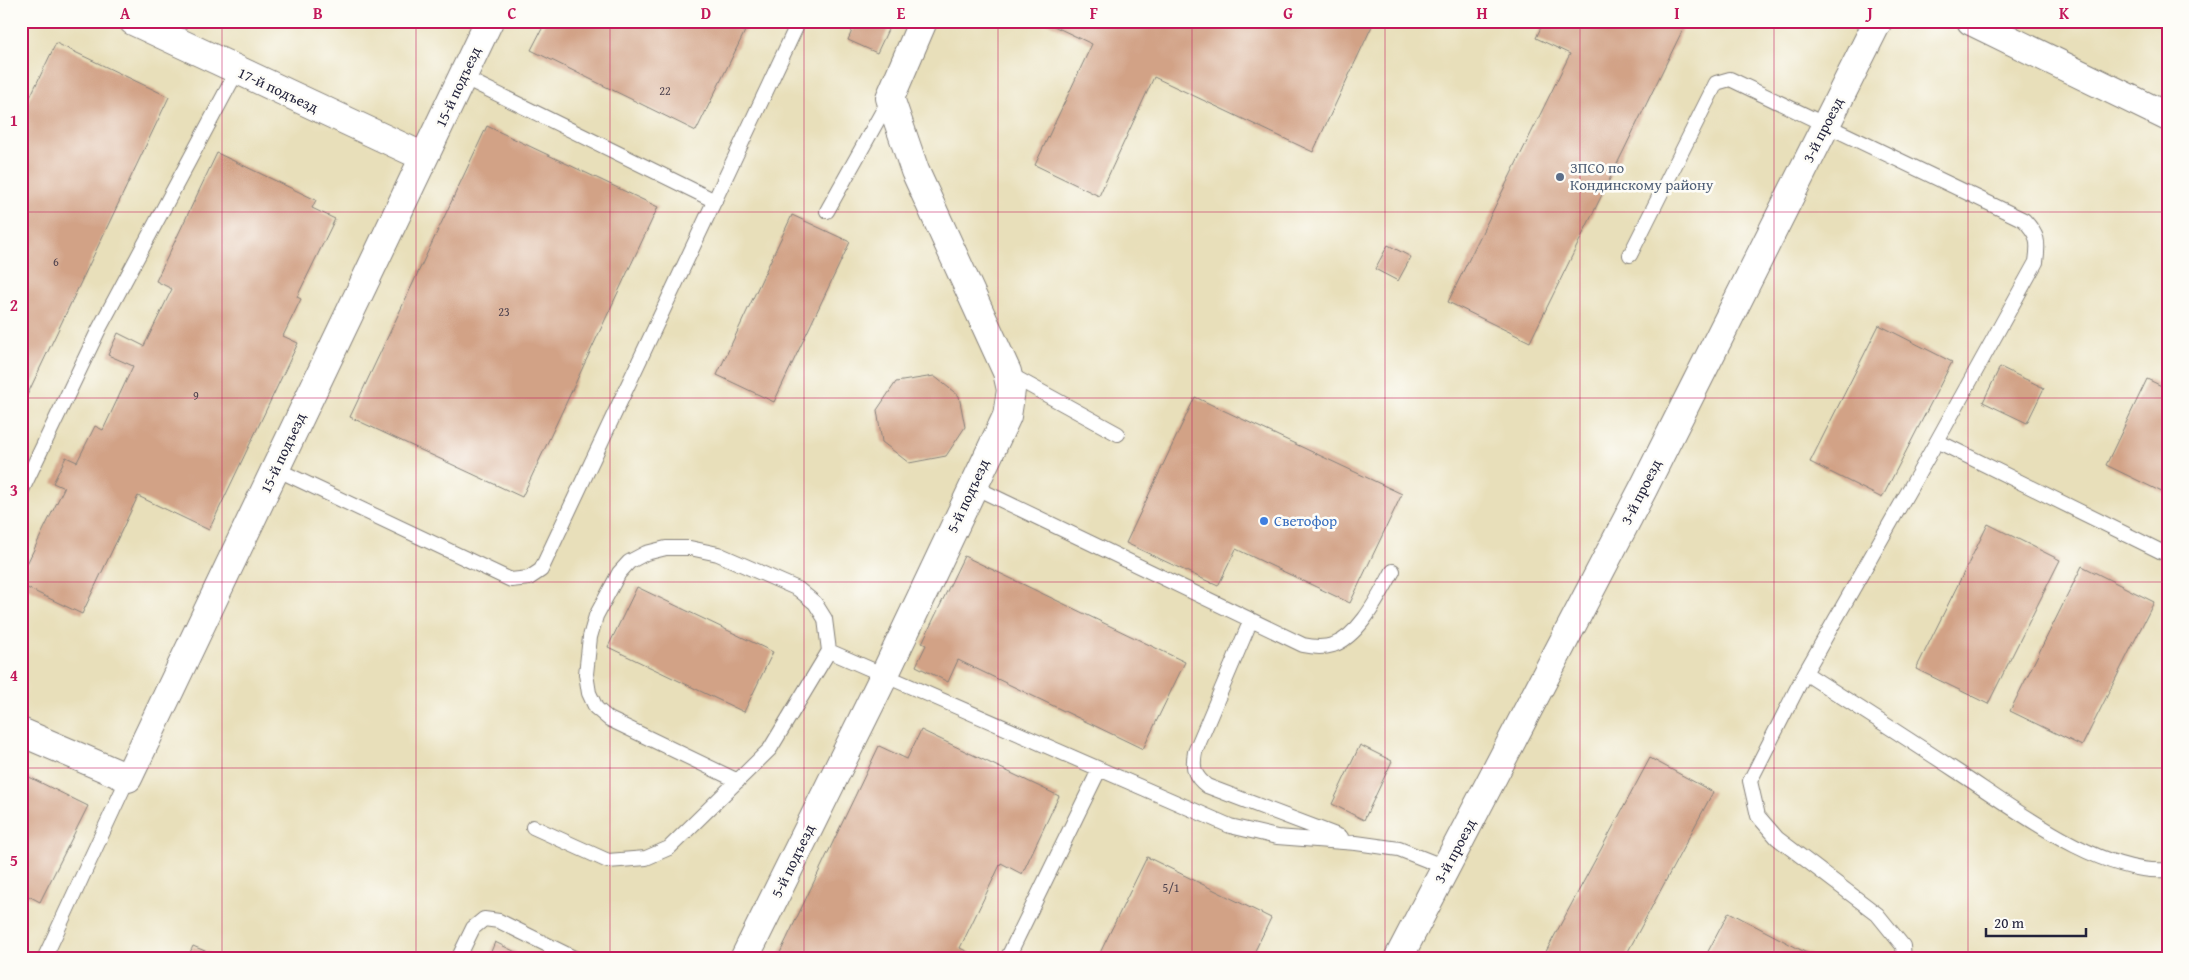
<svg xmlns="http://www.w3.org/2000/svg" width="2189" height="980" viewBox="0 0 2189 980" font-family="'Gentium Book Plus',serif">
<rect width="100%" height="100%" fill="#fdfcf7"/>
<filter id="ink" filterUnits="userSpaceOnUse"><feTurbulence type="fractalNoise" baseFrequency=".02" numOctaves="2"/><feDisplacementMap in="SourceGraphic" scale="10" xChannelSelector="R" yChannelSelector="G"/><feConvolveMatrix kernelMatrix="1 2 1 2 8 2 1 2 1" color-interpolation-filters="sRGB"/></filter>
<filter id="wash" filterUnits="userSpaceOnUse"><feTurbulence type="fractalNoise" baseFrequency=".0096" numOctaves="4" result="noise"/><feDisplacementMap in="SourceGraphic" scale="20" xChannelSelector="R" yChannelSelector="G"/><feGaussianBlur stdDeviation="1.12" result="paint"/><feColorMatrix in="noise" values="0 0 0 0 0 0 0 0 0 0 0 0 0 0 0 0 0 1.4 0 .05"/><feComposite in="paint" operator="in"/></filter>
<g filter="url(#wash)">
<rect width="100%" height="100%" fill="#e8dfba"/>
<g id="blocks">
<!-- building -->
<path fill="#d2a286" d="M546 21H750L696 131 531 50Z
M856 21H892L877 53 848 40Z
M1043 21H1362L1372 26 1313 152 1154 77 1099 196 1035 165 1092 44Z
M1544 21H1677L1685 25 1530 342 1448 302 1570 54 1536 38Z
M56 43 169 97 21 408V116Z
M487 126 658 207 522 497 350 417Z
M217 153 316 200 312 208 335 219 297 297 301 299 283 336 298 343 209 530 138 496 82 614 21 585V576L64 488 53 483 66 457 77 462 95 426 103 430 133 366 108 355 118 333 144 346 172 289 156 281Z
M792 215 850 242 774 402 717 375Z
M1388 245 1411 257 1398 281 1375 269Z
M1879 325 1952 362 1882 498 1810 462Z
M2000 367 2044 388 2027 423 1983 402Z
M934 376 959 396 965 427 946 456 909 463 882 442 877 410 896 382Z
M2147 379 2168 389V495L2106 465Z
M1195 397 1402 494 1350 603 1236 549 1218 586 1126 543Z
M1988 524 2060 560 1988 704 1916 669Z
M964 556 1185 662 1143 749 958 660 948 682 916 666 926 645 922 643Z
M2082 566 2154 602 2082 746 2010 711Z
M637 587 773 652 744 712 608 647Z
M921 730 1059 796 1022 874 1001 863 960 948 982 959H782L778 957 879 746 907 759Z
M1360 745 1392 761 1364 820 1332 804Z
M1650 758 1713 792 1624 959H1542Z
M21 773 88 806 40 902 21 892Z
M1147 857 1271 918 1251 959H1097Z
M1729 912 1818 959H1704Z
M495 942 530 959H488Z
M193 946 224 959H187Z"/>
</g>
</g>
<g filter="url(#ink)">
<use href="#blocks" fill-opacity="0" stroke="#85807a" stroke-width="1"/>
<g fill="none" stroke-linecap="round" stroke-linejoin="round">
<defs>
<path id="service" d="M463 77 715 201
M827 211 890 98
M1630 255 1716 83 1730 79 2024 220C2038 235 2039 241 2036 262L1937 441 1805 673 1750 781 1758 816 1777 838 1877 914 1903 946 1904 959
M1007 373 1118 434
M1937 441 2168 555
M276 469 511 580 529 578 541 570 799 21
M972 486 1303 645C1312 647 1323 648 1333 645 1360 636 1380 594 1393 571
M21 492 99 329 237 71
M1251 620 1195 752C1192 768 1194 776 1207 786L1341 837
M829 651 1230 826 1277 837 1356 843 1399 849 1447 868
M1805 673C1855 705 1905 737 1955 770 2011 806 2099 876 2168 870
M533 827 608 861 646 858 669 848 770 749 829 651 825 619 815 603 798 589 718 554 690 548H666L646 553 629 562 619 573 596 616 590 637 586 674 589 693 596 708 609 719 738 781
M44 959 128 778
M458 959 473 928 484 919 499 921 576 959
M1007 959 1099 770"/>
<path id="minor" d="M133 21 424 157
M21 732 128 778 489 21
M744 959 884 676 1007 416 1011 390 1007 372 915 171 890 98 923 21
M1398 959 1643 489 1878 21"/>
<path id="primary" d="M1971 21 2168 117"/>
</defs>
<!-- service casing -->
<use href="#service" stroke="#85807a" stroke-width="16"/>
<!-- minor casing -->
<use href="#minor" stroke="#85807a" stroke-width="30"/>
<!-- primary casing -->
<use href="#primary" stroke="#85807a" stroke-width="30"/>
<!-- service -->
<use href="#service" stroke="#fff" stroke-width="14"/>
<!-- minor -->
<use href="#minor" stroke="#fff" stroke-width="28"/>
<!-- primary -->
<use href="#primary" stroke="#fff" stroke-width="28"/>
</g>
</g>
<!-- grid -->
<path fill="none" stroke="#c2185b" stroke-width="1" stroke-opacity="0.55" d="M222 21V959M416 21V959M610 21V959M804 21V959M998 21V959M1192 21V959M1385 21V959M1580 21V959M1774 21V959M1968 21V959M21 212H2168M21 398H2168M21 582H2168M21 768H2168"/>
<!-- markers -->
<circle fill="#5c6f8a" stroke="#fdfcf7" stroke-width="2" cx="1560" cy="177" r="5"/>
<circle fill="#3f7fe0" stroke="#fdfcf7" stroke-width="2" cx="1264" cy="521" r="5"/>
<g text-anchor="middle" stroke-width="5" stroke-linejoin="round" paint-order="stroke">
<!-- number labels -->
<g font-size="12" fill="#4e424e">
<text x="665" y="95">22</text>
<text x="56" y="266">6</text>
<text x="504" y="316">23</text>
<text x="196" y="400">9</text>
<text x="1171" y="892">5/1</text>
</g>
<!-- street labels -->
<g font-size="15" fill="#22223b" stroke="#fdfcf7">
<text transform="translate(458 87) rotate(-65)" y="5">15-й подъезд</text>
<text transform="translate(278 90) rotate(25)" y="5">17-й подъезд</text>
<text transform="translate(1823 130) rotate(-63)" y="5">3-й проезд</text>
<text transform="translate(283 453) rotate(-65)" y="5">15-й подъезд</text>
<text transform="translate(1641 492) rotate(-63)" y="5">3-й проезд</text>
<text transform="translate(968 496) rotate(-65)" y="5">5-й подъезд</text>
<text transform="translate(1455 851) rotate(-62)" y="5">3-й проезд</text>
<text transform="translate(793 861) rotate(-64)" y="5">5-й подъезд</text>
</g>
<!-- service labels -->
<g font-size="15" fill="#4e5e75" stroke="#fdfcf7" text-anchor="start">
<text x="1570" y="173">ЗПСО по<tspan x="1570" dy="17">Кондинскому району</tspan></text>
</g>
<!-- shop labels -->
<g font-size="15" fill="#366cbe" stroke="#fdfcf7" text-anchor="start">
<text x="1274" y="526">Светофор</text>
</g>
</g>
<!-- margin -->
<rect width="2189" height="980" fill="none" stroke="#fdfcf7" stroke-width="55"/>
<!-- scale -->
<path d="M1986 928v8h100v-8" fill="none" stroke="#22223b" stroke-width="2.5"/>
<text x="1994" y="928" font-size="15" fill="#22223b" stroke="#fdfcf7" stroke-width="4" paint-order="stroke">20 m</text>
<rect x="28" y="28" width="2134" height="924" fill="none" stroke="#c2185b" stroke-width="2"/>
<g font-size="16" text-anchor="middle" font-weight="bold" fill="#c2185b">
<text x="125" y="19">A</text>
<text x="318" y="19">B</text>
<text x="512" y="19">C</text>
<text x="706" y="19">D</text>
<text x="901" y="19">E</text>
<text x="1094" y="19">F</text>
<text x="1288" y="19">G</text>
<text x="1482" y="19">H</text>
<text x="1677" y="19">I</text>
<text x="1870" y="19">J</text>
<text x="2064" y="19">K</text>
<text x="14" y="126">1</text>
<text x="14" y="311">2</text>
<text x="14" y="496">3</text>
<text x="14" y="681">4</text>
<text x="14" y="866">5</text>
</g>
</svg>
